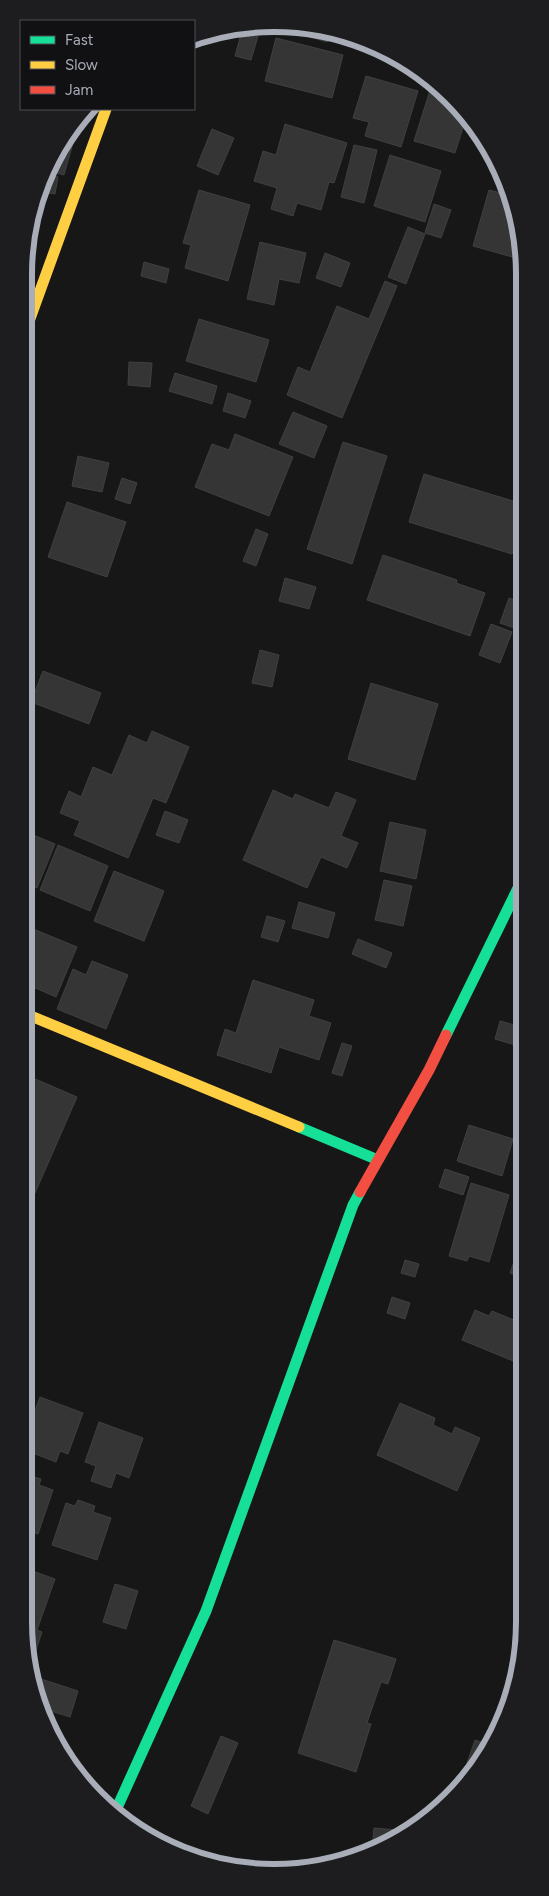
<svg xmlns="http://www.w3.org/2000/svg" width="549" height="1896" viewBox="0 0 549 1896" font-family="Figtree,sans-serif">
<rect width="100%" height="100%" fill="#171717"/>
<!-- building -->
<path fill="#353536" stroke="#3f4043" d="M283 29H323L330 31 327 42Z
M242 31 258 36 251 60 235 56Z
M276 38 343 55 332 98 265 81Z
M366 76 418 91 401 147 365 136 369 122 353 118Z
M432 84 463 109 467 115 455 153 414 141Z
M79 122 64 175 51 171 66 135Z
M285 124 347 143 334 183 329 182 321 210 297 203 293 216 271 209 277 188 254 181 263 151 276 155Z
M212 129 234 138 218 175 197 166Z
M354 145 377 150 364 203 341 197Z
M390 155 441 171 425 222 374 206Z
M49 175 58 177 55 194 43 192Z
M199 190 250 205 228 281 185 268 191 245 183 243Z
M489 190 509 195 523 242V260L473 246Z
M434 204 451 210 441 238 425 233Z
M408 227 425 234 406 284 388 277Z
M260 242 306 253 299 283 279 279 274 305 247 299Z
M325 253 350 263 341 287 316 278Z
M144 262 169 269 166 283 141 276Z
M385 281 397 286 342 418 287 395 298 367 310 372 337 306 369 319Z
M199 319 269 340 256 382 186 361Z
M129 362 152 363 150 387 128 385Z
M175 373 217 386 212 404 169 391Z
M228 393 251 401 245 418 223 411Z
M293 412 327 426 314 458 279 444Z
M235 434 293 457 269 516 195 487 212 444 229 450Z
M343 442 387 456 352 564 307 549Z
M78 456 109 463 102 492 72 486Z
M424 474 523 504V520L512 554 409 522Z
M122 478 137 483 130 504 115 499Z
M67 502 126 522 107 577 48 557Z
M256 529 268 534 256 566 243 561Z
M383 555 457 580 456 583 485 593 470 636 367 600Z
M285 578 316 587 309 609 279 601Z
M509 598 522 603 514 628 500 623Z
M491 624 512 632 500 663 479 655Z
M260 650 279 655 272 687 252 683Z
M43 671 101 693 89 724 31 702Z
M371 683 438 704 415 780 348 759Z
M152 731 189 747 166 803 153 798 128 858 74 835 80 821 60 813 69 791 81 797 93 767 112 775 129 735 147 743Z
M273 790 293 799 295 794 329 808 336 792 356 800 341 836 358 843 347 868 321 857 307 888 243 860Z
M165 811 188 820 179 843 156 835Z
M390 822 426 830 416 879 380 871Z
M26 832 55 844 37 888 26 884Z
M58 845 108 866 90 911 40 890Z
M114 871 164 891 144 941 94 921Z
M384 880 412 886 403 926 375 920Z
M299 902 335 913 328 938 292 928Z
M267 916 285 921 278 942 261 937Z
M26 926 77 947 56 997 26 984Z
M358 939 392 953 386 968 352 954Z
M92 961 128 975 106 1029 57 1009 73 969 86 975Z
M253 980 314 1000 309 1016 331 1023 319 1060 279 1047 271 1073 217 1055 225 1029 236 1033Z
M522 990V1010L516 1009Z
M500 1021 522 1027V1047L495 1039Z
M342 1043 352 1046 342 1076 332 1073Z
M26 1075 77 1097 25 1216Z
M469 1125 513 1139 502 1176 457 1161Z
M445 1169 469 1177 463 1195 439 1187Z
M471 1183 509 1195 489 1262 469 1256 467 1261 449 1256Z
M520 1245 521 1246V1277L510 1273Z
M405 1260 419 1264 415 1277 401 1273Z
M392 1297 410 1303 405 1319 387 1313Z
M475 1310 489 1316 492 1311 521 1323V1357L518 1363 462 1340Z
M40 1397 83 1413 68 1454 60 1451 56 1462 30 1452 33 1442 25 1438Z
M400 1403 435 1418 433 1425 452 1434 455 1427 480 1438 457 1491 377 1455Z
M99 1422 143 1438 129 1478 116 1473 111 1488 91 1481 96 1466 85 1462Z
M24 1474 41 1479 39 1485 53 1490 38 1534 24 1529Z
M78 1500 95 1506 93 1512 111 1518 97 1560 52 1545 66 1503 75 1506Z
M24 1568 55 1579 37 1630 42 1632 32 1662 24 1622Z
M115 1584 138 1591 126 1629 103 1622Z
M334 1640 396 1659 388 1684 381 1682 367 1723 371 1724 356 1772 298 1753Z
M521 1643 520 1670 503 1716 497 1714Z
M35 1677 78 1691 70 1717 41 1708Z
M221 1736 238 1743 208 1814 191 1806Z
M475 1740 490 1745 491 1741 493 1742 492 1747 460 1783Z
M374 1828 408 1831 372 1850Z"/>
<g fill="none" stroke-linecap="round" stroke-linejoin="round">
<!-- fast -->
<path stroke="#16e098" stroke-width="11" d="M446 1035 522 880
M299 1127 378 1160
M116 1810 206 1611 353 1205 360 1192"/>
<!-- slow -->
<path stroke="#ffcf43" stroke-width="11" d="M28 324 106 109
M26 1014 299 1127"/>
<!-- jam -->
<path stroke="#f24e42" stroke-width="11" d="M360 1192 429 1070 446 1035"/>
</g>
<!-- crop -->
<path d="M0 0H549V1896H0ZM274 32H274A242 242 0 0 1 516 274V1622A242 242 0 0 1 274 1864H274A242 242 0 0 1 32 1622V274A242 242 0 0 1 274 32Z" fill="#1d1d20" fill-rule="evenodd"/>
<path fill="none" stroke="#a8adb8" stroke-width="6" d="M274 32H274A242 242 0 0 1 516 274V1622A242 242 0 0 1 274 1864H274A242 242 0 0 1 32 1622V274A242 242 0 0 1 274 32Z"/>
<!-- legend -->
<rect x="20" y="20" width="175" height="90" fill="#111113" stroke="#4d4f55"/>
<rect x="30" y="36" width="25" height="8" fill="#16e098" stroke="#4d4f55"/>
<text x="65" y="45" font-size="15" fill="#a8adb8">Fast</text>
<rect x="30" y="61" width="25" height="8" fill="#ffcf43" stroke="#4d4f55"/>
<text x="65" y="70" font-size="15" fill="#a8adb8">Slow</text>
<rect x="30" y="86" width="25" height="8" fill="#f24e42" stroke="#4d4f55"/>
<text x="65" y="95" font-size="15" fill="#a8adb8">Jam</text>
</svg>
